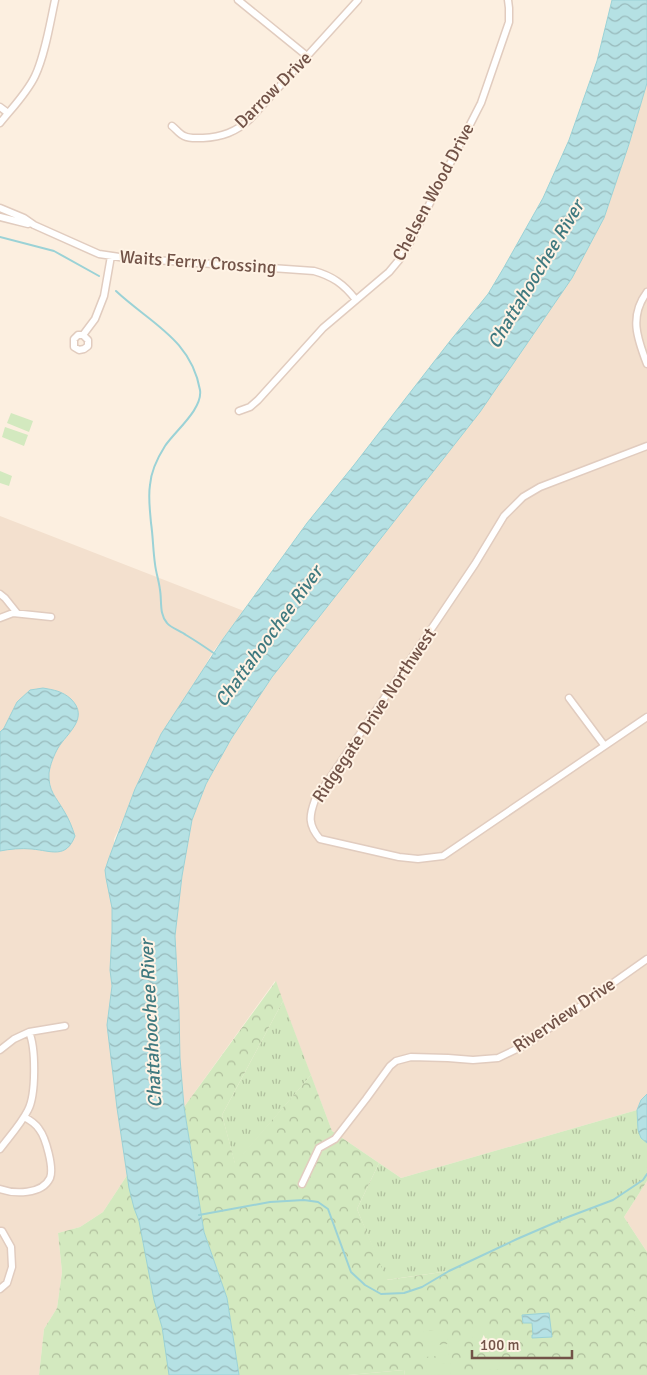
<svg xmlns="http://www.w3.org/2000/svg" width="647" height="1375" viewBox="0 0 647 1375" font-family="Signika,sans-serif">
<defs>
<pattern id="grass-tufts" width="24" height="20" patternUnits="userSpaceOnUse" patternTransform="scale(1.25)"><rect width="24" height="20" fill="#d3e9bf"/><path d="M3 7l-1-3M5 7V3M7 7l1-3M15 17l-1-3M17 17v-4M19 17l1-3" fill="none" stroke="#b0bf9d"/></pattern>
<pattern id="forest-crowns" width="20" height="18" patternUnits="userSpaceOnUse" patternTransform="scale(1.25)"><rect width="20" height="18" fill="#d3e9bf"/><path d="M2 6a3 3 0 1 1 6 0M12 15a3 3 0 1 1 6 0" fill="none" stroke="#b0bf9d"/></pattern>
<pattern id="water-waves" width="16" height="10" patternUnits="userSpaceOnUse" patternTransform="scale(1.25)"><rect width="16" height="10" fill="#b5e1e4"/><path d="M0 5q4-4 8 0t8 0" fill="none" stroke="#98b9bb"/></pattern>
</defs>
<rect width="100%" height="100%" fill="#fcefe0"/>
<!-- residential -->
<path fill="#f3e0ce" d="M647 83V1094L641 1100 637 1110 401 1178 332 1131 275 981 184 1107 180 1058 179 1011 175 936 182 876 192 820 206 784 231 738 272 677 480 412 604 218 629 144Z
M0 516 244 611 212 653 151 764 114 839 116 962 141 1154 103 1212 80 1227 58 1233 62 1272 57 1308 44 1329 39 1375H0Z
M647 1181V1252L624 1217Z"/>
<!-- grass -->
<path fill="url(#grass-tufts)" d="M283 1001 311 1075 235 1164 222 1115Z
M637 1110C638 1123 637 1135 647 1143V1174L643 1180 613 1200 568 1217 517 1239 449 1271 386 1280 357 1209 379 1163 401 1178Z"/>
<!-- forest -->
<path fill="url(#forest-crowns)" d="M276 981 283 1001 222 1115 235 1163 311 1075 332 1131 379 1163 357 1209 387 1280 449 1271 517 1239 568 1217 613 1200 643 1180 647 1174V1181L624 1217 647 1252V1375H405L404 1370 348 1375H239L227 1298 204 1232 184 1107Z
M141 1154 183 1375H39L44 1329 57 1308 62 1272 58 1233 80 1227 103 1212Z"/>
<!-- pitch -->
<path fill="#d3e9bf" d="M11 413 33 421 29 432 7 423Z
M5 427 28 435 24 446 2 437Z
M0 471 12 476 9 486 0 483Z
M647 1305V1317L638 1322 633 1312Z
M496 1325 497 1336 473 1338 472 1327Z
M447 1329 448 1340 424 1342 423 1331Z
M497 1340 498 1351 474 1353 473 1342Z
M448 1344 449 1355 425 1357 424 1346Z
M499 1359 500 1369 476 1371 475 1361Z
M450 1363 451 1374 427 1375 426 1365Z
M404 1370 405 1375H348Z"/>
<!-- water -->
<path fill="url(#water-waves)" stroke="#9bd2d6" d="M612 0H647V83L629 144 604 218 572 278 480 412 272 677 231 739 206 784 192 820 182 876 175 936 179 1011 180 1058 184 1107 204 1232 227 1298 239 1375H169L162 1327 154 1300 139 1221 134 1208 129 1188 117 1108 107 1025 112 986 110 970 112 932V908L106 878 105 870 109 858 135 789 161 734 223 639 307 523 354 465 450 341 488 294 503 269 543 198 569 140 597 61Z
M43 688C54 690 62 691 71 699 90 718 67 733 58 748 54 755 50 765 49 773 48 791 56 797 64 811 69 819 72 827 75 836 66 859 52 851 32 849 21 848 10 849 0 851V732L4 728 17 702 30 690Z
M647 1094V1143L641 1138 638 1130 637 1110 641 1100Z
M549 1313 552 1337 532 1338V1335H533L532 1323H523L522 1315Z"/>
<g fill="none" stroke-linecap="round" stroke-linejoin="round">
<!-- stream -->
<path stroke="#9bd2d6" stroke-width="2" d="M0 237 54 251 99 276
M116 291C150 323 191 339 200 390 203 409 175 431 165 446 158 457 151 472 150 485 148 497 150 510 151 523 153 536 153 550 155 564 156 573 159 581 160 590 162 601 159 614 167 623 171 628 181 631 186 635 196 641 205 647 215 654
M199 1215 270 1202 304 1200 318 1202 328 1209 351 1272 365 1285 381 1294 404 1293 422 1287 449 1271 517 1239 568 1217 613 1200 643 1180 647 1174"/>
<defs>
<path id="street" d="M238 0 307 56
M0 107 8 113
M0 123C12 108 27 93 35 76 45 55 50 23 55 0
M172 126C176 129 179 134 184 136 190 139 196 138 203 138 222 137 236 132 250 119L358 0
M0 208 24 218 34 225 99 254 126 258 314 271C332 276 344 284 356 300
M0 217 28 224
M647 292C629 316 637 338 647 364
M83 335 88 340V346L84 349 79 350 74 347V339L78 335H83L95 319 104 296 111 256
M239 411 250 407 258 400 323 328 389 272 399 260 408 246 481 103 509 22V8L508 0
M647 446 540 487 523 497 504 516 475 564 436 622 315 800C309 816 308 825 320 839L399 857 418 859 443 856 647 717
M0 594 5 598 17 613
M0 618 13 613 51 617
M569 698 604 745
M0 1050 14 1039 29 1032 65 1026
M0 1149C9 1137 21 1124 28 1110 36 1095 36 1048 29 1032
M302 1184 319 1148 335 1139 366 1099 390 1066 396 1061 411 1057 448 1058 473 1060 498 1058 527 1044 647 959
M0 1189C14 1194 42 1195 50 1178 54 1168 46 1138 39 1129 35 1123 30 1120 24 1117
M0 1231H2L11 1247 12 1267 7 1283 0 1289"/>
</defs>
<!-- street casing -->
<use href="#street" stroke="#e1ccbf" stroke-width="9"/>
<!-- street -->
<use href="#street" stroke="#fff" stroke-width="6"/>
</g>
<g text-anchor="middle" stroke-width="4" stroke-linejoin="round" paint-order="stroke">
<!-- street labels -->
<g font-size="18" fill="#725348" stroke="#fff3e5">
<text transform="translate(273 90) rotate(-45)" y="6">Darrow Drive</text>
<text transform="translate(433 192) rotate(-62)" y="6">Chelsen Wood Drive</text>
<text transform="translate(198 262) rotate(4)" y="6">Waits Ferry Crossing</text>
<text transform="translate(374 715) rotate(-56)" y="6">Ridgegate Drive Northwest</text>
<text transform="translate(564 1015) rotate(-34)" y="6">Riverview Drive</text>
</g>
<!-- water labels -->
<g font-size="19" font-style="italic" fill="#3f797f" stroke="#fff3e5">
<text transform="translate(535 274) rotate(-59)" y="7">Chattahoochee River</text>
<text transform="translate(268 636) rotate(-54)" y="7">Chattahoochee River</text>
<text transform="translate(150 1024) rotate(-93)" y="7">Chattahoochee River</text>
</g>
</g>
<!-- scale -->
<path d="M472 1350v8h100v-8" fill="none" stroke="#725348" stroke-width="2.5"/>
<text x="480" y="1350" font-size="15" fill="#725348" stroke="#fff3e5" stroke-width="4" paint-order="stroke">100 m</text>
</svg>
